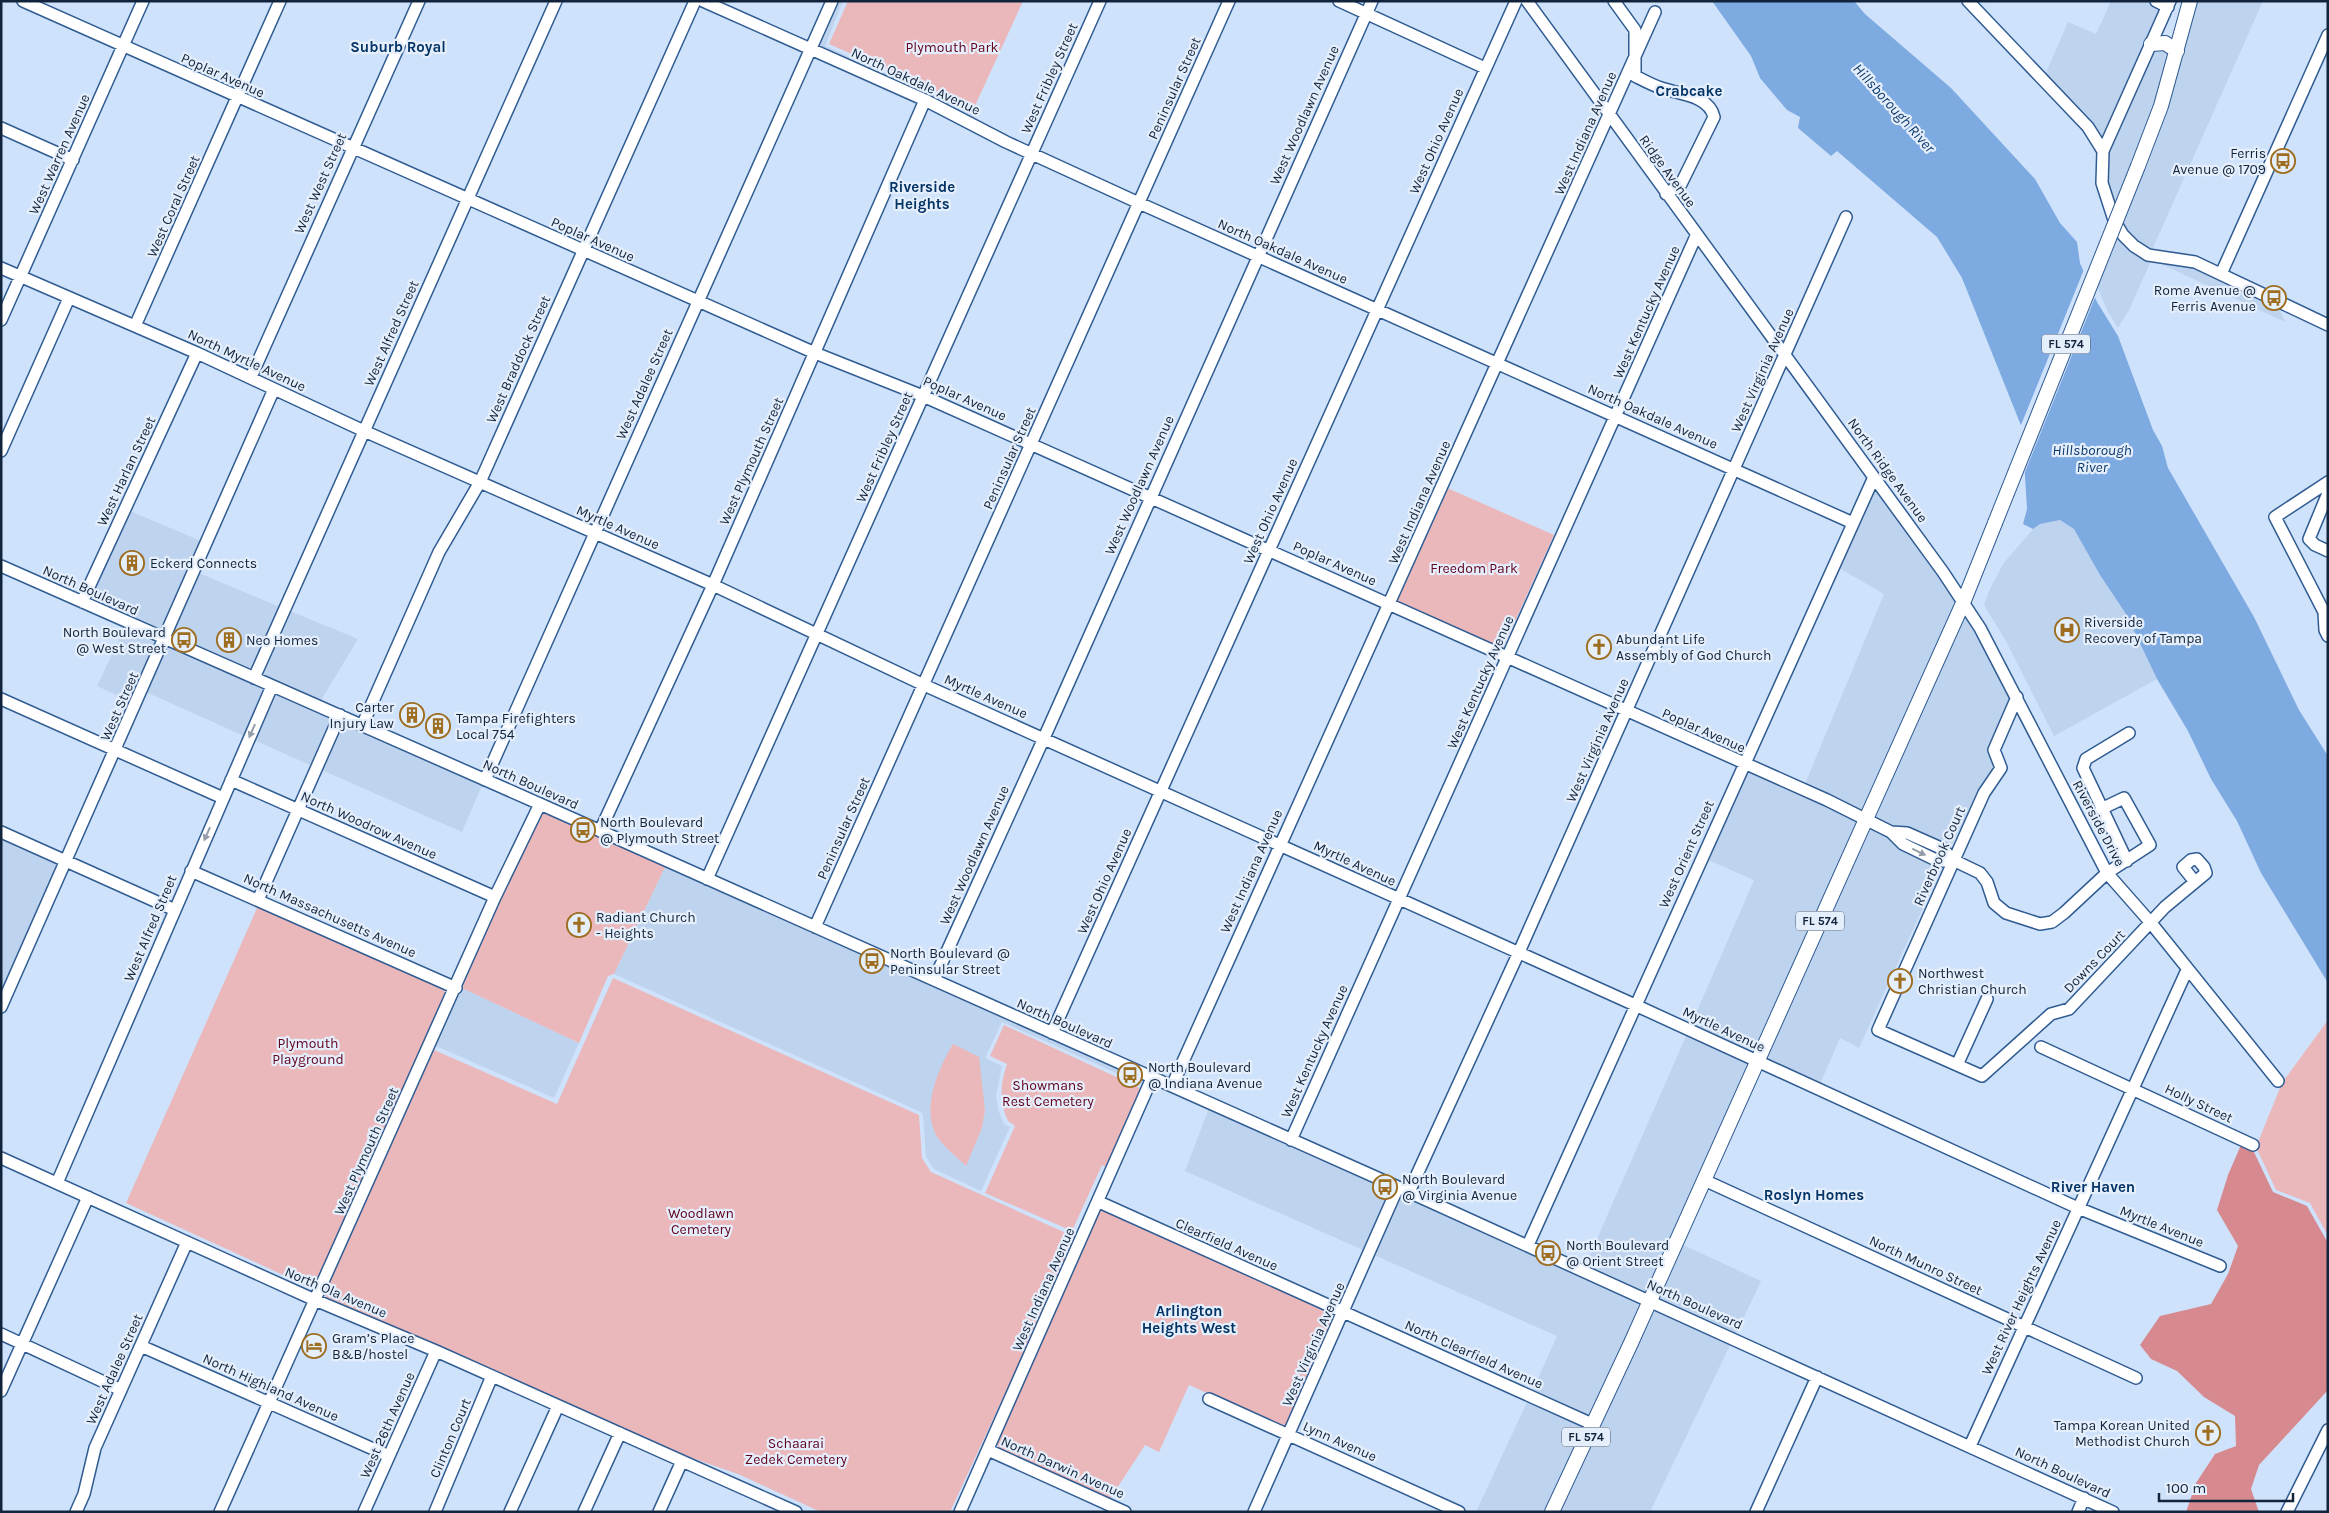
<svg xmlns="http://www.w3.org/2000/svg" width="2329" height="1513" viewBox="0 0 2329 1513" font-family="Karla,sans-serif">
<rect width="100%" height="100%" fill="#cfe2fb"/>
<!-- built -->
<path fill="#bed3ee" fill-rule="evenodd" d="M838 1H843L825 46 974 112 978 110 990 85 974 120 817 48Z
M2111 1H2144L2161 9 2147 39 2145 40 2146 43 2102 140 2045 75 2068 22 2096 34Z
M2196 1H2263L2152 250H2150L2137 242 2121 222 2184 51Z
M2158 47 2171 52 2156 104 2115 208 2107 183 2109 151 2155 48Z
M2116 234 2119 238 2194 267 2278 306 2285 322 2155 261 2150 263 2129 310 2118 328 2108 312 2096 284Z
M1876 487 1939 574 1957 603 1863 813 1804 786 1884 594 1839 568Z
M130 511 201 541 162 632 88 600Z
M2060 520 2074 528 2083 542 2100 575 2126 614 2157 679 2054 736 2006 641 1984 605 1989 591 2003 564 2033 529 2040 524Z
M199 573 280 607 251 672 171 636Z
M290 611 358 639 320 702 261 676Z
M1964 613 1976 630 2012 697 1994 765 1949 849 1872 817Z
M124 629 158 644 132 702 97 686Z
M167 645 265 688 244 736 146 692Z
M275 692 333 718 312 766 254 740Z
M343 722 483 783 462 832 322 770Z
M1746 770 1859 821 1754 1054 1691 1025 1754 880 1706 859Z
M1868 826 1942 866 1859 1048 1840 1038 1820 1084 1764 1059Z
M1 838 61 864 1 1001Z
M666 865 1146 1080 1143 1085 1002 1022 986 1056 987 1059 1002 1066 996 1096 999 1112 1004 1124 1010 1127 981 1191 934 1169 926 1157 923 1115 921 1112 614 974ZM981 1085 985 1109 982 1128 966 1165Z
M462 988 579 1043 554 1098 436 1046Z
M1687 1034 1751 1063 1647 1295 1585 1266Z
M1209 1108 1391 1189 1365 1251 1185 1171Z
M1401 1193 1644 1303 1589 1417 1532 1392 1557 1336 1374 1255Z
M1681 1244 1761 1281 1736 1334 1657 1299Z
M1653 1307 1731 1343 1650 1512H1558Z
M1528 1400 1585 1426 1546 1512H1476Z"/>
<!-- green -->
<path fill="#eab8bb" d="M848 1H1023L974 108 829 44Z
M1445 487 1554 535 1502 650 1393 602Z
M543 810 666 865 614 974 608 976 579 1043 462 988 500 899Z
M258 906 441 987 446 993V1002L316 1290 126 1203Z
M613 978 919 1115 922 1158 931 1172 1077 1238 950 1512H821L738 1474 692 1458 326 1297 324 1293 434 1050 557 1104Z
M2328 1020V1236L2310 1203 2276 1190 2256 1147 2282 1083Z
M1004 1025 1140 1088 1141 1090 1107 1167 1102 1165 1072 1231 985 1193 1015 1126 1008 1121C999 1102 1000 1084 1007 1064L990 1056Z
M953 1044 979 1057 985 1110 982 1128 966 1166C957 1157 945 1148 938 1138 920 1111 938 1069 953 1044Z
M1101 1208 1337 1315 1288 1430 1189 1385 1159 1452 1145 1445 1110 1499 1004 1452 998 1447 997 1439Z"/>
<!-- forest -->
<path fill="#d68a90" d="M2241 1145 2253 1150 2273 1192 2307 1206 2328 1243V1390L2259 1465 2251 1489 2259 1512H2186L2196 1483 2215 1454 2236 1446 2235 1416 2204 1397 2177 1371 2151 1359 2140 1345 2160 1316 2211 1304 2228 1274 2238 1246 2217 1210 2228 1175Z"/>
<!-- water -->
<path fill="#7eaae2" d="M1712 1H1854L1865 14 1951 88 2035 179 2060 223 2077 242 2080 263 2097 302 2118 336 2153 430 2162 446 2168 468 2254 617 2299 710 2328 756V983L2261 873 2237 821 2211 779 2188 731 2157 679 2126 614 2100 575 2074 529 2060 520 2040 524 2033 529 2023 524 2027 509 2022 428 1962 278 1937 237 1837 151 1831 156 1798 128 1800 117 1787 110 1760 78 1751 56Z"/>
<!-- pier -->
<path fill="#cfe2fb" d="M2085 267 2096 295 2023 477 2019 430Z"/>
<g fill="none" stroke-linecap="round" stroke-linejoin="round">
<defs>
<path id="minor" d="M23 1 815 353 923 396 1827 800 1891 832 1903 844 1938 861 1953 860
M703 1 925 100 1006 142 1139 203 1853 523
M1339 1 1485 68
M1527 1 1943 572 1980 628 2107 873 2151 923 2278 1081
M1614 1 1635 30V76C1643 80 1652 85 1661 88 1678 94 1709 95 1714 117L1681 184 1666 194
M1968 1 2088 127 2103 151 2102 183 2114 220 2123 235 2134 246 2148 255 2195 262 2328 325
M2156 1 2168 7
M1 128 73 160
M2103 151 2170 1
M1 268 197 353 364 431 713 585 924 685 1635 1005 2078 1208 2220 1266
M2221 274 2328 35
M1 320 143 1
M135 326 280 1
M251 377 419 1
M1 451 69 298
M2328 482 2275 517 2324 612 2325 630 2328 636
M2328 493 2309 539 2315 545 2328 551
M1 566 540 804 1409 1192 2113 1512
M82 602 197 353
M254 678 556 1
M2017 697 1994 750 2001 768 1984 793 1878 1030 1982 1076 2051 1014 2069 1009 2165 907 2206 873 2204 867 2197 859 2191 860 2183 867 2195 882
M1 699 223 798
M362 726 439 552 480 482 695 1
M231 780 495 897
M485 780 832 1
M600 831 713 585 925 100
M1 832 175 910
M1891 832 1907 833 1943 849 1953 860 1980 873 1987 882 1994 903 2006 913 2040 924 2052 922 2064 913 2107 873 2150 845 2124 798 2101 809
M2127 861 2083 768 2086 759 2129 733
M191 871 456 988
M707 879 1100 1
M258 900 340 715
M815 927 1229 1
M934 980 1044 738 1372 1
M1 1007 274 389
M1052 1033 1516 1
M2041 1047 2253 1145
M1957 1065 1987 999
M1172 1086 1655 12
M1291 1140 1696 236
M1 1158 315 1300 436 1351 796 1512
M1704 1180 2136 1378
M57 1183 272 686
M1409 1192 1519 952 1846 217
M1099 1202 1592 1424
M1528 1245 1874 477
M1 1334 121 1390
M141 1346 389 1456
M1 1391 88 1197
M1209 1399 1459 1512
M1970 1446 2187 970
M988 1450 1125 1512
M76 1512 84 1494 95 1448 187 1242
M220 1512 495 897 540 804
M364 1512 436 1351
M435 1512 492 1376
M510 1512 558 1406
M584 1512 620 1433
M659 1512 682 1461
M960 1512 1152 1078
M1254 1512 1398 1187
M1756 1512 1817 1377
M2078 1512 2084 1498
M2287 1512 2328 1430"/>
<path id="major" d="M2151 44 2165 43 2177 51
M2138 166 2161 106 2190 1
M1552 1512 1631 1343 1963 603 1995 523"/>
</defs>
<!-- minor casing -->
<use href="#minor" stroke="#305c92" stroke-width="14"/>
<!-- major casing -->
<use href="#major" stroke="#305c92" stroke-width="16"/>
<!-- minor -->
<use href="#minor" stroke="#fff" stroke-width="11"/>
<!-- major -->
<use href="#major" stroke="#fff" stroke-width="14"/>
<defs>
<path id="major-bridge" d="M1995 523 2138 166"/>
</defs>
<!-- major-bridge casing -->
<use href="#major-bridge" stroke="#305c92" stroke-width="16" stroke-linecap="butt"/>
<!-- major-bridge -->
<use href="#major-bridge" stroke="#fff" stroke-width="14"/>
</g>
<!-- one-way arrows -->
<defs><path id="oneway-solid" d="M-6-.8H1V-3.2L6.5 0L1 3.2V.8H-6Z" transform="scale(1.25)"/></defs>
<g fill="#949ca7">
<use href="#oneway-solid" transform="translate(252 731) rotate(114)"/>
<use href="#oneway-solid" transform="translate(207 834) rotate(114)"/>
<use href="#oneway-solid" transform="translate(1919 852) rotate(26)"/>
</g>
<!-- icons -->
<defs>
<symbol id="bus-ring" viewBox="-11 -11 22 22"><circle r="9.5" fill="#e5eefb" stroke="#9d6d20" stroke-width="1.5"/><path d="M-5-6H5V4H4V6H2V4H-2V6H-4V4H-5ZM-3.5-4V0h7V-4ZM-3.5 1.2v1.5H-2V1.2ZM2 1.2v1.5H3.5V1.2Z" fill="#9d6d20"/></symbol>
<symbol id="building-ring" viewBox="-11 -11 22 22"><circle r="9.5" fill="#e5eefb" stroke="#9d6d20" stroke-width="1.5"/><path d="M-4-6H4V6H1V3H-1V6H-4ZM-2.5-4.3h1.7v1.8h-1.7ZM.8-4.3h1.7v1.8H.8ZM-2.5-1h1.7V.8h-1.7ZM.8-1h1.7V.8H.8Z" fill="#9d6d20"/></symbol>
<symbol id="hospital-ring" viewBox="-11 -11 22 22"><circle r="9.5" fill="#e5eefb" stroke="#9d6d20" stroke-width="1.5"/><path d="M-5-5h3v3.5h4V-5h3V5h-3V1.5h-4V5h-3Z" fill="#9d6d20"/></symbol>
<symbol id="church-ring" viewBox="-11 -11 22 22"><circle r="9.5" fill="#e5eefb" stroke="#9d6d20" stroke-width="1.5"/><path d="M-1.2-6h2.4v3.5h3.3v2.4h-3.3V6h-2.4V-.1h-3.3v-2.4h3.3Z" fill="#9d6d20"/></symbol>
<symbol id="hotel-ring" viewBox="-11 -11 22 22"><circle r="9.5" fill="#e5eefb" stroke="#9d6d20" stroke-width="1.5"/><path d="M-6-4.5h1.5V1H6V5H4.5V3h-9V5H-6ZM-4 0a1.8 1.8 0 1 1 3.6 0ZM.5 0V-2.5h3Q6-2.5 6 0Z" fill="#9d6d20"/></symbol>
</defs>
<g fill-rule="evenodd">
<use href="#bus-ring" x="2269" y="147" width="28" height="28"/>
<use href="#bus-ring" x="2260" y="284" width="28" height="28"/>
<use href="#building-ring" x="118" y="549" width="28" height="28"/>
<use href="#hospital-ring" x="2053" y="616" width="28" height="28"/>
<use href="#bus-ring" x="170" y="626" width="28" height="28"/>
<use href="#building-ring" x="215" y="626" width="28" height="28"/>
<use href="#church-ring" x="1585" y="633" width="28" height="28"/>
<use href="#building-ring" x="398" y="701" width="28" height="28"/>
<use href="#building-ring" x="424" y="712" width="28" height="28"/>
<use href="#bus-ring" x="569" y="816" width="28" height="28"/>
<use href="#church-ring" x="565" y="911" width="28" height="28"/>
<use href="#bus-ring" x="858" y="947" width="28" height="28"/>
<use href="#church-ring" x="1886" y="967" width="28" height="28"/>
<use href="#bus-ring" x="1116" y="1061" width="28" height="28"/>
<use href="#bus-ring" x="1371" y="1173" width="28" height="28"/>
<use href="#bus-ring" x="1534" y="1239" width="28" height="28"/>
<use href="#hotel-ring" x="300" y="1332" width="28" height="28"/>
<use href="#church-ring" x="2194" y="1419" width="28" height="28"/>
</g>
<g text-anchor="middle" stroke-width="4.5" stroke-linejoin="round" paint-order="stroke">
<!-- shield labels -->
<g fill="#e5eefb" stroke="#516175" stroke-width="1">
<rect x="2042" y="334.5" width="48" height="19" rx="4"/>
<rect x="1796" y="911.5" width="48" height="19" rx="4"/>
<rect x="1562" y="1427.5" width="48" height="19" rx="4"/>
</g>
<g font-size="12" font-weight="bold" fill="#12243b">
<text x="2066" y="348">FL 574</text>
<text x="1820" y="925">FL 574</text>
<text x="1586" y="1441">FL 574</text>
</g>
<!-- park labels -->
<g font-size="14" fill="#60011c" stroke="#e5eefb">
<text x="952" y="52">Plymouth Park</text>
<text x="1474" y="573">Freedom Park</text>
<text x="308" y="1048">Plymouth<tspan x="308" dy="16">Playground</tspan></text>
<text x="1048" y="1090">Showmans<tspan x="1048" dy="16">Rest Cemetery</tspan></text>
<text x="701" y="1218">Woodlawn<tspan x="701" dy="16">Cemetery</tspan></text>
<text x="796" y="1448">Schaarai<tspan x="796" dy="16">Zedek Cemetery</tspan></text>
</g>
<!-- street labels -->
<g font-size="14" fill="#12243b" stroke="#e5eefb">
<text transform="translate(223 75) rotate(24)" y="5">Poplar Avenue</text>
<text transform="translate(1049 78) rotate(-66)" y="5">West Fribley Street</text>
<text transform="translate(916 81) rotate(25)" y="5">North Oakdale Avenue</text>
<text transform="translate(1174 88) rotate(-66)" y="5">Peninsular Street</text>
<text transform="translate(1304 115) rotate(-66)" y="5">West Woodlawn Avenue</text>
<text transform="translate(1585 133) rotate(-66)" y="5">West Indiana Avenue</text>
<text transform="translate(1436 141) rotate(-66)" y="5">West Ohio Avenue</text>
<text transform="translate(59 154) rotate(-66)" y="5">West Warren Avenue</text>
<text transform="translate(1668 171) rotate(54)" y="5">Ridge Avenue</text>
<text transform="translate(320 183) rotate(-66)" y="5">West West Street</text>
<text transform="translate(173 206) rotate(-66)" y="5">West Coral Street</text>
<text transform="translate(593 239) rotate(24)" y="5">Poplar Avenue</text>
<text transform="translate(1283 251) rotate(24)" y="5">North Oakdale Avenue</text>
<text transform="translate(1646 312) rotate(-66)" y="5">West Kentucky Avenue</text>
<text transform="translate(391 333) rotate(-66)" y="5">West Alfred Street</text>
<text transform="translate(518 359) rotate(-66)" y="5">West Braddock Street</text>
<text transform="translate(247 360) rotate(25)" y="5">North Myrtle Avenue</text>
<text transform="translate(1762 370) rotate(-66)" y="5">West Virginia Avenue</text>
<text transform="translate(644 384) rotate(-66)" y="5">West Adalee Street</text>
<text transform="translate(965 398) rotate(24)" y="5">Poplar Avenue</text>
<text transform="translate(1653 416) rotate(24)" y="5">North Oakdale Avenue</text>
<text transform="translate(884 447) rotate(-66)" y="5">West Fribley Street</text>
<text transform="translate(1009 458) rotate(-66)" y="5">Peninsular Street</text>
<text transform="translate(751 461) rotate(-66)" y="5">West Plymouth Street</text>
<text transform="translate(1888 470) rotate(54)" y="5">North Ridge Avenue</text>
<text transform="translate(126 471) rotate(-65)" y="5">West Harlan Street</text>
<text transform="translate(1139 485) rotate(-66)" y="5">West Woodlawn Avenue</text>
<text transform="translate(1419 502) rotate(-66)" y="5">West Indiana Avenue</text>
<text transform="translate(1270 511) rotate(-66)" y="5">West Ohio Avenue</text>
<text transform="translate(618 527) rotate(24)" y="5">Myrtle Avenue</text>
<text transform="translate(1335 563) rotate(24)" y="5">Poplar Avenue</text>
<text transform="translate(91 590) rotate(24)" y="5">North Boulevard</text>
<text transform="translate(1480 682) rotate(-66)" y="5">West Kentucky Avenue</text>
<text transform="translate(986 696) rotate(24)" y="5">Myrtle Avenue</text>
<text transform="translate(119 706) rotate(-66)" y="5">West Street</text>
<text transform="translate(1704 730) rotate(24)" y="5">Poplar Avenue</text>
<text transform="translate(1597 740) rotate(-66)" y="5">West Virginia Avenue</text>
<text transform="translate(531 784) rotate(24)" y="5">North Boulevard</text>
<text transform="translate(2099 823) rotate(62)" y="5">Riverside Drive</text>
<text transform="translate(369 825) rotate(24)" y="5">North Woodrow Avenue</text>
<text transform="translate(843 828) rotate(-66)" y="5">Peninsular Street</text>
<text transform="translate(1686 854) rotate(-66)" y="5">West Orient Street</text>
<text transform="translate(974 855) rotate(-66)" y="5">West Woodlawn Avenue</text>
<text transform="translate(1939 856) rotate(-66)" y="5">Riverbrook Court</text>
<text transform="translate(1355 863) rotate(25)" y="5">Myrtle Avenue</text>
<text transform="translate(1251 871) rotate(-66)" y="5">West Indiana Avenue</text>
<text transform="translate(1104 881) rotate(-66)" y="5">West Ohio Avenue</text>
<text transform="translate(330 915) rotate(24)" y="5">North Massachusetts Avenue</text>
<text transform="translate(150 928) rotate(-67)" y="5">West Alfred Street</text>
<text transform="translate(2094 961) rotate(-46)" y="5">Downs Court</text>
<text transform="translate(1065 1023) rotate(24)" y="5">North Boulevard</text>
<text transform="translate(1724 1029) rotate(25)" y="5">Myrtle Avenue</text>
<text transform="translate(1314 1051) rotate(-66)" y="5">West Kentucky Avenue</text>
<text transform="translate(2199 1103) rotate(25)" y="5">Holly Street</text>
<text transform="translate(366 1151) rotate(-66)" y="5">West Plymouth Street</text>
<text transform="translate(2162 1226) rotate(22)" y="5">Myrtle Avenue</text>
<text transform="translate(1227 1244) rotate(24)" y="5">Clearfield Avenue</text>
<text transform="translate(1926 1265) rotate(25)" y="5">North Munro Street</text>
<text transform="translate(1043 1289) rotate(-66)" y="5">West Indiana Avenue</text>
<text transform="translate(336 1292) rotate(23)" y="5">North Ola Avenue</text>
<text transform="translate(2021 1297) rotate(-65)" y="5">West River Heights Avenue</text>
<text transform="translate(1695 1304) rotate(24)" y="5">North Boulevard</text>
<text transform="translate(1313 1344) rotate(-66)" y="5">West Virginia Avenue</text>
<text transform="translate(1474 1354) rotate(24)" y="5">North Clearfield Avenue</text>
<text transform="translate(114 1369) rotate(-66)" y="5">West Adalee Street</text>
<text transform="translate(271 1387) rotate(24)" y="5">North Highland Avenue</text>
<text transform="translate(387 1425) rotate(-66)" y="5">West 26th Avenue</text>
<text transform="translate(450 1438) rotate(-67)" y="5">Clinton Court</text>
<text transform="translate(1340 1441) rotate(24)" y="5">Lynn Avenue</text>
<text transform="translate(1063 1467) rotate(24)" y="5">North Darwin Avenue</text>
<text transform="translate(2063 1472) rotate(25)" y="5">North Boulevard</text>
</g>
<!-- poi labels -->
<g font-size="14" fill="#12243b" stroke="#e5eefb" text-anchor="start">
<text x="2266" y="158" text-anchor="end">Ferris<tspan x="2266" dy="16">Avenue @ 1709</tspan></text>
<text x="2256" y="295" text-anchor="end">Rome Avenue @<tspan x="2256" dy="16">Ferris Avenue</tspan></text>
<text x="150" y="568">Eckerd Connects</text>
<text x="2084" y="627">Riverside<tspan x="2084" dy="16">Recovery of Tampa</tspan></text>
<text x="166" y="637" text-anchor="end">North Boulevard<tspan x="166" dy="16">@ West Street</tspan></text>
<text x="1616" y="644">Abundant Life<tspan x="1616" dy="16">Assembly of God Church</tspan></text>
<text x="246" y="645">Neo Homes</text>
<text x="394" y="712" text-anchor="end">Carter<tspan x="394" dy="16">Injury Law</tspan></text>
<text x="456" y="723">Tampa Firefighters<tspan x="456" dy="16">Local 754</tspan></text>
<text x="600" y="827">North Boulevard<tspan x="600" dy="16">@ Plymouth Street</tspan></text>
<text x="596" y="922">Radiant Church<tspan x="596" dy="16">- Heights</tspan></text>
<text x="890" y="958">North Boulevard @<tspan x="890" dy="16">Peninsular Street</tspan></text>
<text x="1918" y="978">Northwest<tspan x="1918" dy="16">Christian Church</tspan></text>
<text x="1148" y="1072">North Boulevard<tspan x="1148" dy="16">@ Indiana Avenue</tspan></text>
<text x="1402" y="1184">North Boulevard<tspan x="1402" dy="16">@ Virginia Avenue</tspan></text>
<text x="1566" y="1250">North Boulevard<tspan x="1566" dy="16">@ Orient Street</tspan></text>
<text x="332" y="1343">Gram’s Place<tspan x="332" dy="16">B&amp;B/hostel</tspan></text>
<text x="2190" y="1430" text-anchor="end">Tampa Korean United<tspan x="2190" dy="16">Methodist Church</tspan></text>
</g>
<!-- neighbourhood labels -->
<g font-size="15" font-weight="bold" fill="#043365" stroke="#e5eefb">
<text x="398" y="52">Suburb Royal</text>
<text x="1689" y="96">Crabcake</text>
<text x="922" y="192">Riverside<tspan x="922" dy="17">Heights</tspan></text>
<text x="2093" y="1192">River Haven</text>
<text x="1814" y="1200">Roslyn Homes</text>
<text x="1189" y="1316">Arlington<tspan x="1189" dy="17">Heights West</tspan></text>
</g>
<!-- water labels -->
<g font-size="15" font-style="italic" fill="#0d3a6c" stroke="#e5eefb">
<text transform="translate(1894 108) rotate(48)" y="5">Hillsborough River</text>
<text x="2092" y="455">Hillsborough<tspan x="2092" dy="17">River</tspan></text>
</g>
</g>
<!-- border -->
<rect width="2329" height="1513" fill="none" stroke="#12243b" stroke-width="5"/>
<!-- scale -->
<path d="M2159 1493v8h134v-8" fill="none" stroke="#12243b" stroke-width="2.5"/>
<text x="2166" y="1493" font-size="15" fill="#12243b" stroke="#e5eefb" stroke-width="4" paint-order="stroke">100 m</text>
</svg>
